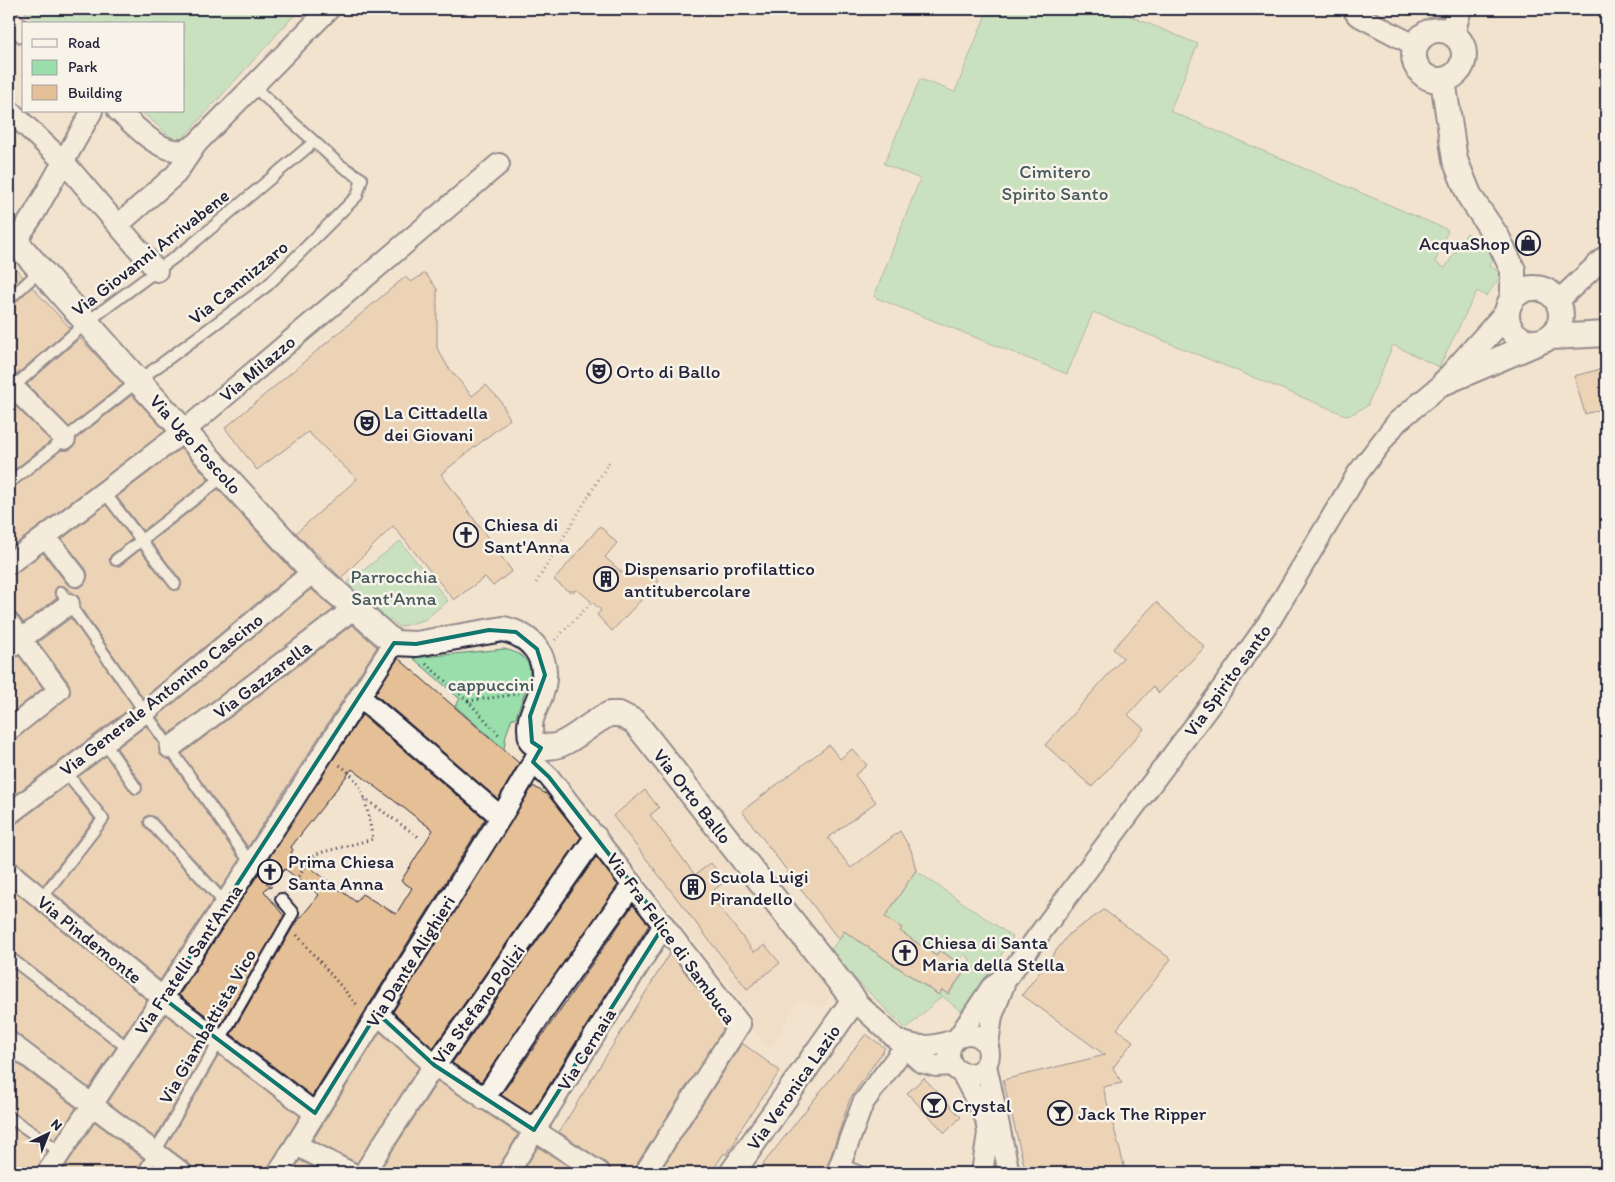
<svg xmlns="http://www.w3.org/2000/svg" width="1615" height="1182" viewBox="0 0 1615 1182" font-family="Itim,sans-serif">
<rect width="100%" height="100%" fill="#f2e3cf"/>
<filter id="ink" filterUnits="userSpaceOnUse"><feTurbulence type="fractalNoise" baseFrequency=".02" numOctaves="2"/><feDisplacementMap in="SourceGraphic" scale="10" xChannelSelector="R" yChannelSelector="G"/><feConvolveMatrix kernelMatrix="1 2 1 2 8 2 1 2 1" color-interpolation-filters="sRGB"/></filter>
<g filter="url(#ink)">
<!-- built -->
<path fill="#eed8be" d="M612 728 625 734 833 994 823 1008 799 999 770 1051 750 1026 753 1016 558 766 600 730Z"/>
<!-- green -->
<path fill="#99deab" stroke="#5e8073" d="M22 9H300L182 139 172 138 141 111H184V24H39Z
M988 9H1113L1198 44 1170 111 1448 230 1435 262 1445 268 1467 233 1487 246 1494 258 1489 266 1503 274 1486 296 1477 291 1439 367 1393 345 1367 406 1348 416 1093 312 1067 374 874 297 920 179 884 164 920 79 955 92Z
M400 541 448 601 424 620 399 627 391 619 385 626 346 584Z
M504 649C549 659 523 690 516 718H512L506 735 504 749 455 706 460 699 413 658Z
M915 870 1013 937 963 1013 942 996 906 1029 829 953 844 931 938 995 942 990 949 994 965 971 968 972 970 959 964 954 958 963 941 950 936 956 900 931 901 928 888 919 886 922 870 893 892 907Z"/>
<!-- building -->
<path fill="#e5bf96" stroke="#22223b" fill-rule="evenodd" d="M9 261 23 277 9 290Z
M425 273 437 289V348L448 367 472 396 486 385 500 400 510 419 441 474 512 571 493 586 485 577 454 600 393 526 341 578 296 533 357 479 308 432 257 470 225 428 405 277 411 282Z
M32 287 70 328 17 374 9 366V306L14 304Z
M80 338 123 384 69 427 27 384Z
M1601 369 1602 372 1606 371V408L1585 414 1574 376Z
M132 395 165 431 9 549V490L61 450 73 448 77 438Z
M12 403 51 441 9 474V406Z
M181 448 209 479 143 531 117 497Z
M218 489 294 572 143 698 80 607 79 597 64 586 57 587 54 592 57 598 24 623 14 612 9 611V576L16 573 43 553 67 584 77 588 84 585 88 575 86 569 62 539 106 505 132 539 111 555 109 560 111 565 120 566 140 550 170 588 179 590 181 586V580L151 542Z
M600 526 617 543 605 557 628 578 642 565 659 581 612 631 597 615 601 610 577 589 575 591H568L554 580Z
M311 589 334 609 169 734 157 717Z
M1156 602 1205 647 1159 693 1153 687 1128 715 1144 729 1092 787 1045 745 1123 658 1113 649Z
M71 618 133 706 9 799V742L16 739 70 694 69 683 38 642Z
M352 625 377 647 248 847 182 754Z
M19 656 43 688 9 715V660Z
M398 658 519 763 498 799 375 694Z
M362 715 485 819 312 1096 231 1034 293 927 319 895 285 869 264 891 284 916 220 1026 179 995ZM352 769 433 830 401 881 412 888 396 914 362 894 356 902 291 853 293 850 291 847Z
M146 726 159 744 160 755 170 760 240 860 221 888 155 817 149 815 145 817V827L213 900 160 980 54 893 110 820 108 815 78 777 106 756 131 792 136 795 140 793 142 784 117 748Z
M829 745 840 759 852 749 867 765 855 775 876 802 828 838 851 868 900 831 911 850 916 870 885 917 902 928 900 931 936 956 940 950 966 969 948 994 942 990 939 995 844 931 839 940 742 811Z
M67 785 94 819 43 885 17 863 9 860V826L16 824Z
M533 786 548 795 581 837 433 1048 393 1012Z
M645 790 659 808 650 815 695 875 711 863 725 881 709 894 754 952 765 945 780 963 747 989 613 816Z
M596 857 618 885 481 1082 452 1063Z
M9 887 147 1000 123 1036 9 950Z
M633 905 649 925 531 1114 501 1095Z
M1104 910 1171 959 1117 1029 1133 1041 1113 1068 1122 1083 1103 1087 1126 1173H1026L1003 1080 1105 1055 1022 995 1069 934Z
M670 953 726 1025 635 1167 633 1173H612L606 1163 559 1132Z
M9 965 116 1047 89 1088 16 1033 9 1030Z
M166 1015 208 1047 155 1138 108 1102Z
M380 1032 419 1067 357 1163 313 1140Z
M866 1034 885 1048 850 1099 825 1173H756Z
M742 1043 780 1071 736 1136 738 1137 726 1155 724 1153 711 1173H659Z
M219 1055 300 1116 268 1167 266 1173H194L190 1164 166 1146Z
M9 1057 76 1108 55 1140 9 1110Z
M924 1078 961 1117 945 1133 907 1093Z
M438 1081 518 1134 496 1173H378Z
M95 1122 143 1159 136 1173H61Z
M9 1125 47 1151 35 1173H9Z
M538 1147 579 1173H522Z
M300 1160 301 1161 325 1173H292Z"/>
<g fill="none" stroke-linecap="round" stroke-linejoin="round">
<defs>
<path id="service" d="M9 299 41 270
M11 389 87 322 190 246 314 142
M9 483 138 381 268 285 357 196 362 179 340 165 254 87
M105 493 175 584
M116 560 224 476
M61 592 251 864
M104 742 136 788
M150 822 225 903
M41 899 103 819 65 771
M9 957 128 1048
M9 1117 61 1152
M840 1164 863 1173
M143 1173 293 913 281 899"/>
<path id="minor" d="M1353 9 1357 15 1416 46
M9 20 24 33
M9 110 64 162 157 271
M118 111C135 125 159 154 183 150 188 149 193 146 197 143L329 9
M118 225 176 174 197 143
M16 241 34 214 92 111
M1558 301 1606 256
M9 383 65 439
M46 537 76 576
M9 564 184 431 499 164
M9 623 59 690 9 730
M9 648 69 604
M360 697 501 817
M170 748 353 609
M533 762 549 777 740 1024 645 1173
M9 814 145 712 313 572
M9 872 163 998 315 1113
M854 1000 921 1062 936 1066 952 1065
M377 1013 434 1065 600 1173
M949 1054a20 20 0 1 1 40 0a20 20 0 1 1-40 0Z
M959 1036 991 988 999 981
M898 1040C918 1049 934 1047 954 1040
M9 1042 182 1173
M988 1045 992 1016 1006 979 1213 701 1271 619 1358 473 1397 422 1445 382
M986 1065 1009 1173
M962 1073 986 1119 988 1133 982 1173
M484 1099 550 1001 633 884
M306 1150 351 1173
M47 1173 294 799 394 643
M278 1173 501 817 539 752
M364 1173 434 1065 440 1059 596 836
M508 1173 664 925
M837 1173 863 1103 904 1048"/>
<path id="tertiary" d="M1414 55a25 25 0 1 1 50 0a25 25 0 1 1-50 0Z
M1452 33 1459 9
M1443 80 1455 160 1470 197 1497 237 1513 270V297
M9 234 138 381 313 572 394 643 416 644 503 629C531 635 549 656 543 686 538 708 525 717 532 742 560 760 584 724 610 714H619L635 722 854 1000 732 1173
M1507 315a27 27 0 1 1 54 0a27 27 0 1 1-54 0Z
M1551 337 1606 334
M1448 379 1507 313
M1445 382 1539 342"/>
</defs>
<!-- service casing -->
<use href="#service" stroke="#22223b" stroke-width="14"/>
<!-- minor casing -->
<use href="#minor" stroke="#22223b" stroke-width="24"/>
<!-- tertiary casing -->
<use href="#tertiary" stroke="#22223b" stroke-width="28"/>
<!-- path -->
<path stroke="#22223b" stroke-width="3" stroke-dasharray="1 4" stroke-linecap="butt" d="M536 583 611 459
M555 640 592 602
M426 664 468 701 499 735
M468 701 518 694
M364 798 420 838
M264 879 272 889
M289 888 316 854 373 839C366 808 367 783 338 764
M297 935 358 1006"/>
<!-- service -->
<use href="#service" stroke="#f7f3e8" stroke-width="10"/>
<!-- minor -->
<use href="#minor" stroke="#f7f3e8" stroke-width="20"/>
<!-- tertiary -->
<use href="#tertiary" stroke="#f7f3e8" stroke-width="24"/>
</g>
</g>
<!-- marked area -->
<path d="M0 0H1615V1182H0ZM489 630 516 632 537 649 545 675 530 716 532 742 541 748 533 762 549 777 664 925 534 1130 434 1065 377 1013 315 1113 163 998 394 643 416 644Z" fill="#f2e3cf" fill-opacity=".55" fill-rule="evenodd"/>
<path fill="none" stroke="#0f766e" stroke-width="4" stroke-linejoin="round" d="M489 630 516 632 537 649 545 675 530 716 532 742 541 748 533 762 549 777 664 925 534 1130 434 1065 377 1013 315 1113 163 998 394 643 416 644Z"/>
<!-- icons -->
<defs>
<symbol id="shop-ring" viewBox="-11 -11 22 22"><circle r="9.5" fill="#f7f3e8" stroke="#22223b" stroke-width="1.5"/><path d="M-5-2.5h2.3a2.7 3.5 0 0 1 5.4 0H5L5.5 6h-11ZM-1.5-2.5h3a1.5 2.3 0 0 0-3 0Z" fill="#22223b"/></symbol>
<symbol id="theatre-ring" viewBox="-11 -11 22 22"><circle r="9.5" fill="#f7f3e8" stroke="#22223b" stroke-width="1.5"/><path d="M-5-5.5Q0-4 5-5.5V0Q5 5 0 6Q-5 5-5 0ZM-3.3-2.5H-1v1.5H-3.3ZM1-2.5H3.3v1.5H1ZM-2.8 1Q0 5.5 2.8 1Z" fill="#22223b"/></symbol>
<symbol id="church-ring" viewBox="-11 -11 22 22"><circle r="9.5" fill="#f7f3e8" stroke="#22223b" stroke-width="1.5"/><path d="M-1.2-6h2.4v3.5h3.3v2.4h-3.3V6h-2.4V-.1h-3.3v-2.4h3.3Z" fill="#22223b"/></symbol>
<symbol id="building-ring" viewBox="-11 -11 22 22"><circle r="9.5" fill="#f7f3e8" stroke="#22223b" stroke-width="1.5"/><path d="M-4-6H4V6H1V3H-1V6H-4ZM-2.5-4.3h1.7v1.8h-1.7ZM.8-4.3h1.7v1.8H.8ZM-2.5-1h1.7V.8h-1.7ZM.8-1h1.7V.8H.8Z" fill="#22223b"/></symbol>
<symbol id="bar-ring" viewBox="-11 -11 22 22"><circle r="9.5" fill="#f7f3e8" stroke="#22223b" stroke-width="1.5"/><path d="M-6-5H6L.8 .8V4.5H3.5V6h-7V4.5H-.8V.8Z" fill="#22223b"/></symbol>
</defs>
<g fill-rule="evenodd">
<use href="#shop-ring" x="1514" y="229" width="28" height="28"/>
<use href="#theatre-ring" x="585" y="357" width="28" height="28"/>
<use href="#theatre-ring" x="353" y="409" width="28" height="28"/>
<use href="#church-ring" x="452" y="521" width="28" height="28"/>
<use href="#building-ring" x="592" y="565" width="28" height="28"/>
<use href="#church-ring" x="256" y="858" width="28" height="28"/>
<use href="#building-ring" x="679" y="873" width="28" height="28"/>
<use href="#church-ring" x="891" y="939" width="28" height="28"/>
<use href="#bar-ring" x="920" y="1091" width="28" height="28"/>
<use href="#bar-ring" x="1046" y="1099" width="28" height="28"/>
</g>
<g text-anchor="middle" stroke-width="5" stroke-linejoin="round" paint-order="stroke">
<!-- park labels -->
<g font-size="19" fill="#465a5d" stroke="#f7f3e8">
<text x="1055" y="178">Cimitero<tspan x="1055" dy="22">Spirito Santo</tspan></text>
<text x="394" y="583">Parrocchia<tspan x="394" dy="22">Sant'Anna</tspan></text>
<text x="491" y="691">cappuccini</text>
</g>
<!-- poi labels -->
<g font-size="19" fill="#22223b" stroke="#f7f3e8" text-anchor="start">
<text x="1510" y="250" text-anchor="end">AcquaShop</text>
<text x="616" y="378">Orto di Ballo</text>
<text x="384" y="419">La Cittadella<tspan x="384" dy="22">dei Giovani</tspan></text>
<text x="484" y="531">Chiesa di<tspan x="484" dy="22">Sant'Anna</tspan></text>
<text x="624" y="575">Dispensario profilattico<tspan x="624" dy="22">antitubercolare</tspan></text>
<text x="288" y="868">Prima Chiesa<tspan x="288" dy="22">Santa Anna</tspan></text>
<text x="710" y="883">Scuola Luigi<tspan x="710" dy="22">Pirandello</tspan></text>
<text x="922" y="949">Chiesa di Santa<tspan x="922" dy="22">Maria della Stella</tspan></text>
<text x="952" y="1112">Crystal</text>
<text x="1078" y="1120">Jack The Ripper</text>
</g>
<!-- street labels -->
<g font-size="19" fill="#22223b" stroke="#f7f3e8">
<text transform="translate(150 252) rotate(-38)" y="7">Via Giovanni Arrivabene</text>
<text transform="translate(238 282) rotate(-39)" y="7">Via Cannizzaro</text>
<text transform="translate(257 368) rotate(-40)" y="7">Via Milazzo</text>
<text transform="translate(196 444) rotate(48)" y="7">Via Ugo Foscolo</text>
<text transform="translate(262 679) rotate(-37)" y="7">Via Gazzarella</text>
<text transform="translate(1227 680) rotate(-54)" y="7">Via Spirito santo</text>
<text transform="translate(161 694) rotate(-38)" y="7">Via Generale Antonino Cascino</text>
<text transform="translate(693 796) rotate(52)" y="7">Via Orto Ballo</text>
<text transform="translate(672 938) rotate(54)" y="7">Via Fra Felice di Sambuca</text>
<text transform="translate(90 939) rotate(39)" y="7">Via Pindemonte</text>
<text transform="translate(188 959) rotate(-56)" y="7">Via Fratelli Sant'Anna</text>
<text transform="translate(410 961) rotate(-58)" y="7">Via Dante Alighieri</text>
<text transform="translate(478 1004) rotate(-54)" y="7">Via Stefano Polizi</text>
<text transform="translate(207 1026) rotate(-60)" y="7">Via Giambattista Vico</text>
<text transform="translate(586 1049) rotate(-58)" y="7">Via Cernaia</text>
<text transform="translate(793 1087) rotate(-55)" y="7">Via Veronica Lazio</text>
</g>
</g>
<!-- margin -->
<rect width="1615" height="1182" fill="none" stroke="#f7f3e8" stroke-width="30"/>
<rect x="15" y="15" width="1585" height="1152" fill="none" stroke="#22223b" stroke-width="2" filter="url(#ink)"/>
<!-- legend -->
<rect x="22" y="22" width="162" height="90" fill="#f7f3e8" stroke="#a29fa3"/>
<rect x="32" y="39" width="25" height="8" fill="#f7f3e8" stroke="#a29fa3"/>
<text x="68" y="48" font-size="15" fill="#22223b">Road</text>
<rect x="32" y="60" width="25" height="15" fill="#99deab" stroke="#a29fa3"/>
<text x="68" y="72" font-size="15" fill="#22223b">Park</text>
<rect x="32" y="85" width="25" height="15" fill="#e5bf96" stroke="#a29fa3"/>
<text x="68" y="98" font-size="15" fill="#22223b">Building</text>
<!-- north arrow -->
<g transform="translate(48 1134) rotate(43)" stroke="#f7f3e8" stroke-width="4" paint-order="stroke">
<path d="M0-4L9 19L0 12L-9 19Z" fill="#22223b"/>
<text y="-8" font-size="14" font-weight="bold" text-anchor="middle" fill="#22223b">N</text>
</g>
</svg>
